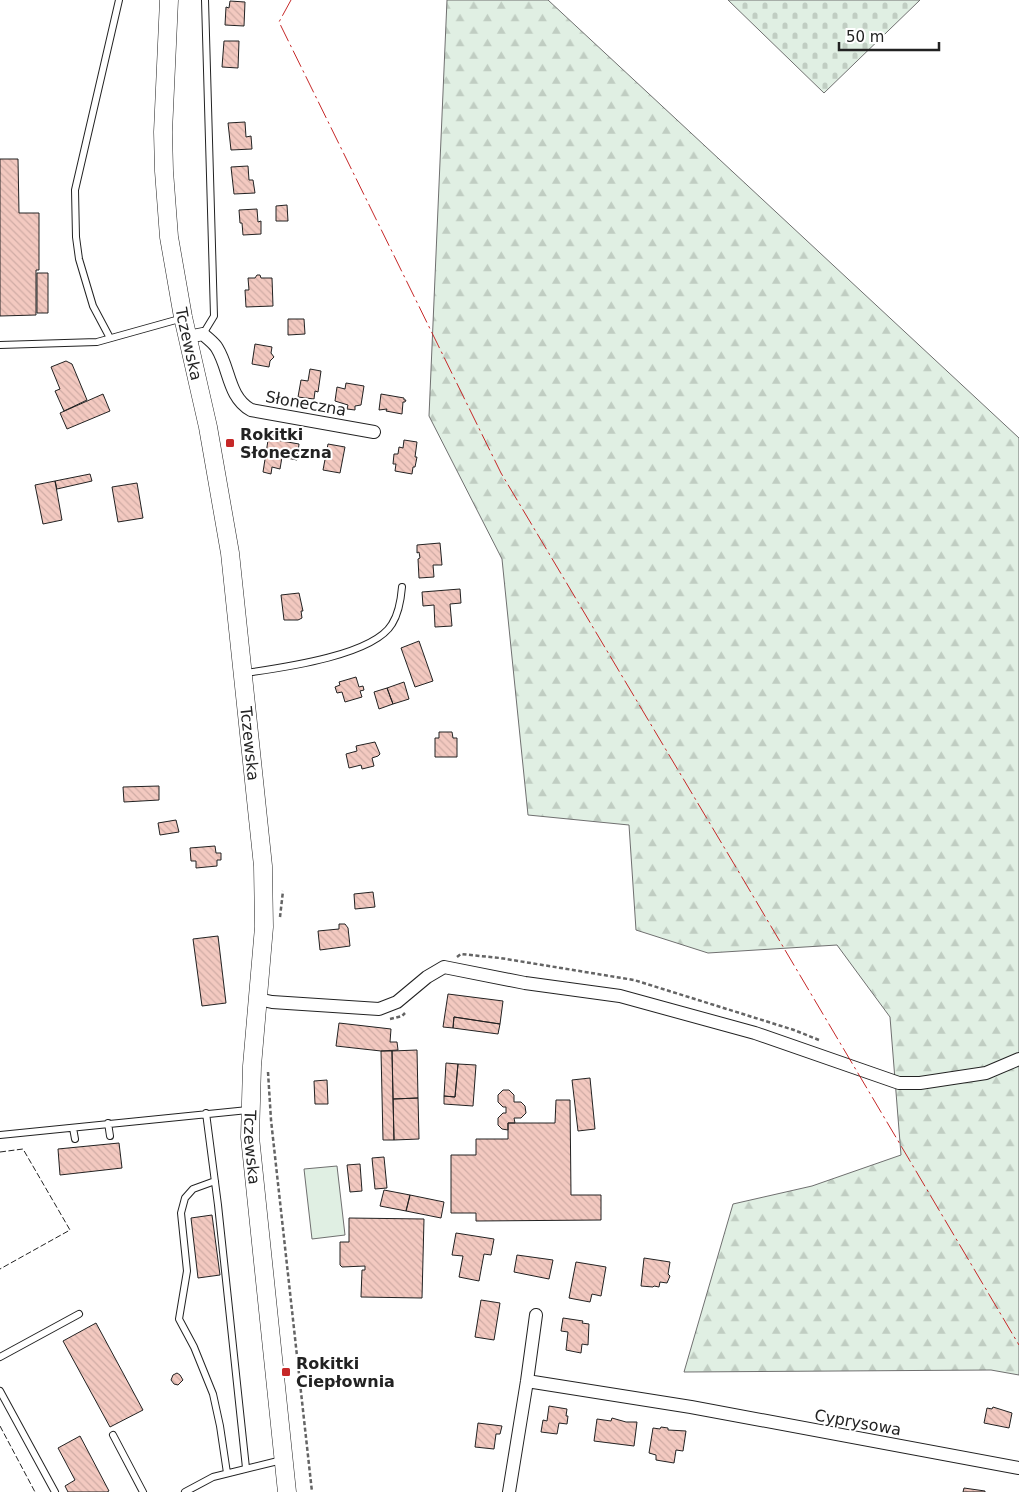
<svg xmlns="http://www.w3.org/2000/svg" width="1019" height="1492" viewBox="0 0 1019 1492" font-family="'DejaVu Sans',sans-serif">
<defs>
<pattern id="forest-firs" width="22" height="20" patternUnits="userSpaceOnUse" patternTransform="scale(1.25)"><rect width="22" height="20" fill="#e0efe3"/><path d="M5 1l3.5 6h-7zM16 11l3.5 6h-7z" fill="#c0cdc2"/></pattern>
<pattern id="cemetery-stones" width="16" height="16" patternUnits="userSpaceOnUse" patternTransform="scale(1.25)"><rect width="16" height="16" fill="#e0efe3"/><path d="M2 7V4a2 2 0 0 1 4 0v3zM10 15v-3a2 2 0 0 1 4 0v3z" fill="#c0cdc2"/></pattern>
<pattern id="building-back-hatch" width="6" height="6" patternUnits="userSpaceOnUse" patternTransform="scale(1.25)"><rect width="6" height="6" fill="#f3c9c0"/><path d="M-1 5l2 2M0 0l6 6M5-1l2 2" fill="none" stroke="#d0aca5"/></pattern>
</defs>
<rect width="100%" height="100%" fill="#fff"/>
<!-- forest -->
<path fill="url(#forest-firs)" stroke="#6f6f6f" d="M447 0H548L1019 438V1375L991 1370 684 1372 733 1204 812 1186 901 1155 890 1017 837 945 708 953 636 930 629 825 528 815 502 559 429 416Z"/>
<!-- cemetery -->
<path fill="url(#cemetery-stones)" stroke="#6f6f6f" d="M728 0H920L824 93Z"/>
<!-- park -->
<path fill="#e0efe3" stroke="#6f6f6f" d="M337 1166 345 1235 312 1239 304 1169Z"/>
<!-- building -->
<path fill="url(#building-back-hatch)" stroke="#222" d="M230 1 245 2 244 26 225 25 226 7 229 8Z
M224 41H239L238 68 222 67Z
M245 122 246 137 251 136 252 149 231 150 228 123Z
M0 159H18L19 213H39V270H36V315L0 316Z
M248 166 249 180H253L255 193 234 194 231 167Z
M287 205 288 221H276V206Z
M257 209 258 222 261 221V234L243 235 242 223H240L239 210Z
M37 273H48V313H37Z
M257 275H260L261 278H272L273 306 246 307 245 290H249L248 278H255Z
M288 319H304L305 334 288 335Z
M255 344 272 347 271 353 274 357 270 361 269 367 252 364Z
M66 361 72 364 87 400 64 411 55 391 60 389 51 367Z
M310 369 321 371 318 392 315 391 314 399 298 397 301 380 308 381Z
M346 383 364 386 361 405 355 406V410L347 409 348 405 335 401 337 387 345 389Z
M103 394 110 411 67 429 60 413Z
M381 394 404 398V400H406L405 402H403L402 414 386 411 387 409 379 410Z
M269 434 277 436 276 440 299 444 297 460 282 457 280 469 272 467 271 474 263 472Z
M404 440 417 442 415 457H417L415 467H413L412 474 395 471 396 464H393L394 454H398L399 447 403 448Z
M328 444 345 447 340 473 323 470Z
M90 474 92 481 57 489 55 481Z
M55 481 62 520 43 524 35 485Z
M137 483 143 518 118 522 112 487Z
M440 543 442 565H433L434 577 419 578 418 559 420 558 419 552 417 553V545Z
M460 589 461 603 450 604 452 626 435 627 434 605 423 606 422 592Z
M299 593 303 611H301L302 618 298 620H284L281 595Z
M419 641 433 681 415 687 401 648Z
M356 677 359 687 363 686 364 690 360 691 362 697 345 702 342 692 337 693 335 687 340 685 339 682Z
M404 682 409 699 393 704 387 688Z
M387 688 393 704 379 709 374 692Z
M439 732H452L453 738H457V757H435V738H439Z
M375 742 380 754 378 756 372 758 374 766 362 769 361 765 349 768 346 754 357 751 356 746Z
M159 786V800L124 802 123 787Z
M176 820 179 832 160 835 158 823Z
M215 846 216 853H221V860H217V866L196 868V861H191L190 848Z
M373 892 375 907 355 909 354 894Z
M339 924H345L348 928 350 946 320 950 318 931 339 929Z
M218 936 226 1003 202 1006 193 939Z
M448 994 503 1001 500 1024 454 1017 453 1028 443 1027Z
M454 1017 500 1024 498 1034 453 1028Z
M339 1023 391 1029 390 1042H397L398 1050 381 1051 336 1046Z
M417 1050 418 1098 393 1099 392 1051Z
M381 1051H392L394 1140H383Z
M446 1063 458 1064 455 1097 444 1096Z
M458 1064 476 1065 473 1106 444 1104V1096L455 1097Z
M590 1078 595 1129 578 1131 572 1080Z
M327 1080 328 1104H315L314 1081Z
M503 1090H509L514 1095V1102H521L525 1106 526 1113 521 1118H514L515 1123H508V1130L502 1129 498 1125V1118L503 1113H506V1107H503L498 1102V1095Z
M418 1098 419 1139 394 1140 393 1099Z
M556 1100H570L571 1195H601V1220L476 1221V1213H451V1155H476V1139H508V1123H555Z
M119 1143 122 1168 60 1175 58 1149Z
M384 1157 387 1188 375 1189 372 1158Z
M360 1164 362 1191 350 1192 347 1165Z
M384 1190 410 1195 406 1211 380 1206Z
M410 1195 444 1202 441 1218 406 1211Z
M212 1215 220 1275 198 1278 191 1218Z
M349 1218 424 1219 422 1298 361 1297 362 1270H365V1266L342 1267 340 1265V1242H349Z
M456 1233 494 1239 491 1255 484 1254 479 1281 459 1277 463 1256 452 1255Z
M517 1255 553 1260 549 1279 514 1272Z
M644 1258 670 1262 668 1274 670 1276 667 1283 660 1282 659 1287 654 1286 653 1287 641 1286Z
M576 1262 606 1267 601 1296 592 1294 590 1302 569 1298Z
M481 1300 500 1303 494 1340 475 1337Z
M563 1318 583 1321 582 1323 589 1324 588 1345 582 1344 581 1353 566 1350 568 1332 561 1331Z
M96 1323 143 1410 110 1427 63 1341Z
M177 1373 180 1375 183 1380 178 1385 174 1384 171 1380 173 1375Z
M549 1406 567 1409 566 1416H568L567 1424 559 1423 557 1434 541 1432 543 1420 547 1421Z
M993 1407 1012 1413 1009 1428 984 1423 987 1408 992 1409Z
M612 1418 626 1422H637L634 1446 594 1441 597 1419 611 1421Z
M478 1423 502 1426 500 1434H496L494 1449 475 1447Z
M661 1427 668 1428V1430L686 1431 683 1451 676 1450 674 1463 656 1460V1455L649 1453 653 1428 660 1429Z
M80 1436 109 1491 107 1492H68L65 1486 75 1480 58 1448Z
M964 1488 985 1491V1492H963Z"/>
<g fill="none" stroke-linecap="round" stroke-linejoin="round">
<defs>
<path id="lane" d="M203 334 214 316 205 0
M110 338 93 306 79 259 76 237 75 190 119 0
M0 345 97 342 183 318
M245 673C280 668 373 656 392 624 399 613 401 599 402 587
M206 1113 218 1205 246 1468
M108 1123 110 1136
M73 1128 75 1139
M0 1135 248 1110
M215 1181 193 1189 185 1198 181 1213 187 1271 179 1319 194 1347 213 1394 220 1426 227 1473
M0 1357 79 1314
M0 1391 55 1492
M113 1435 143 1492
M185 1492 213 1477 282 1460"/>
<path id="street" d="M188 337 203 334C208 339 214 343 217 348 230 369 228 397 251 410L374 432
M258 999 272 1002 379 1009 397 1002 427 977 444 967 525 983 620 996 755 1033 899 1083H920L986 1073 1019 1059
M527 1381 691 1407 1019 1468
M509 1492 527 1381 536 1315"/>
<g id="secondary">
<path id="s1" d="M169 0 163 132 164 171 169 237 183 317 208 427 230 553 263 866 264 927 252 1066 250 1137 287 1492"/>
</g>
</defs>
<!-- lane casing -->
<use href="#lane" stroke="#222" stroke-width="8"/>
<!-- street casing -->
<use href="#street" stroke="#222" stroke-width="14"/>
<!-- secondary casing -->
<use href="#secondary" stroke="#222" stroke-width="19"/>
<!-- path -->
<path stroke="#646464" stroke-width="2.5" stroke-dasharray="4 2.5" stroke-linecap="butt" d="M280 917 283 891
M457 957 461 954 500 958 634 980 794 1030 819 1040
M390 1019 402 1016 405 1013
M268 1072 271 1120 312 1492"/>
<!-- lane -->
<use href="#lane" stroke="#fff" stroke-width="6"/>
<!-- street -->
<use href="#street" stroke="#fff" stroke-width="12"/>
<!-- secondary -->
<use href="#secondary" stroke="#fff" stroke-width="18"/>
<!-- fence -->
<path stroke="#222" stroke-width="1" stroke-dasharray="6 2.5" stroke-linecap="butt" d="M0 1152 23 1149 70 1230 0 1269
M0 1426 35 1492"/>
<!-- power -->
<path stroke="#c62828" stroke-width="1" stroke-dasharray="18 4 2.5 4" stroke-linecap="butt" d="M291 0 279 22 501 473 740 874 1019 1345"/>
</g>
<!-- markers -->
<g fill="#c62828" stroke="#fff" stroke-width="2">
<rect x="225" y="438" width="10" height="10" rx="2.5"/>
<rect x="281" y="1367" width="10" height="10" rx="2.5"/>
</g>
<g text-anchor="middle" stroke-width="4" stroke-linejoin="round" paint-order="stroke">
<!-- street labels -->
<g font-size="16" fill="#222" stroke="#fff">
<text dy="6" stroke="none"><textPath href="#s1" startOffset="346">Tczewska</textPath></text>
<text transform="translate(306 403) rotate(10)" y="6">Słoneczna</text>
<text dy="6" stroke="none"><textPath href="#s1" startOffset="751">Tczewska</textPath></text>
<text dy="6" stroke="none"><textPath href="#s1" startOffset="1156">Tczewska</textPath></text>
<text transform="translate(858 1422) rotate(10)" y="6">Cyprysowa</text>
</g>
<!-- poi labels -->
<g font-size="16" font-weight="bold" fill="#222" stroke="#fff" text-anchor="start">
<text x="240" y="440">Rokitki<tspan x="240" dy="18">Słoneczna</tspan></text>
<text x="296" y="1369">Rokitki<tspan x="296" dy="18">Ciepłownia</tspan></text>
</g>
</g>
<!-- scale -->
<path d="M839 42v8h100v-8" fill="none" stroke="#222222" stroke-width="2.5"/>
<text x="846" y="42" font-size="15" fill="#222222" stroke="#ffffff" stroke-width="4" paint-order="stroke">50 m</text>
</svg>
